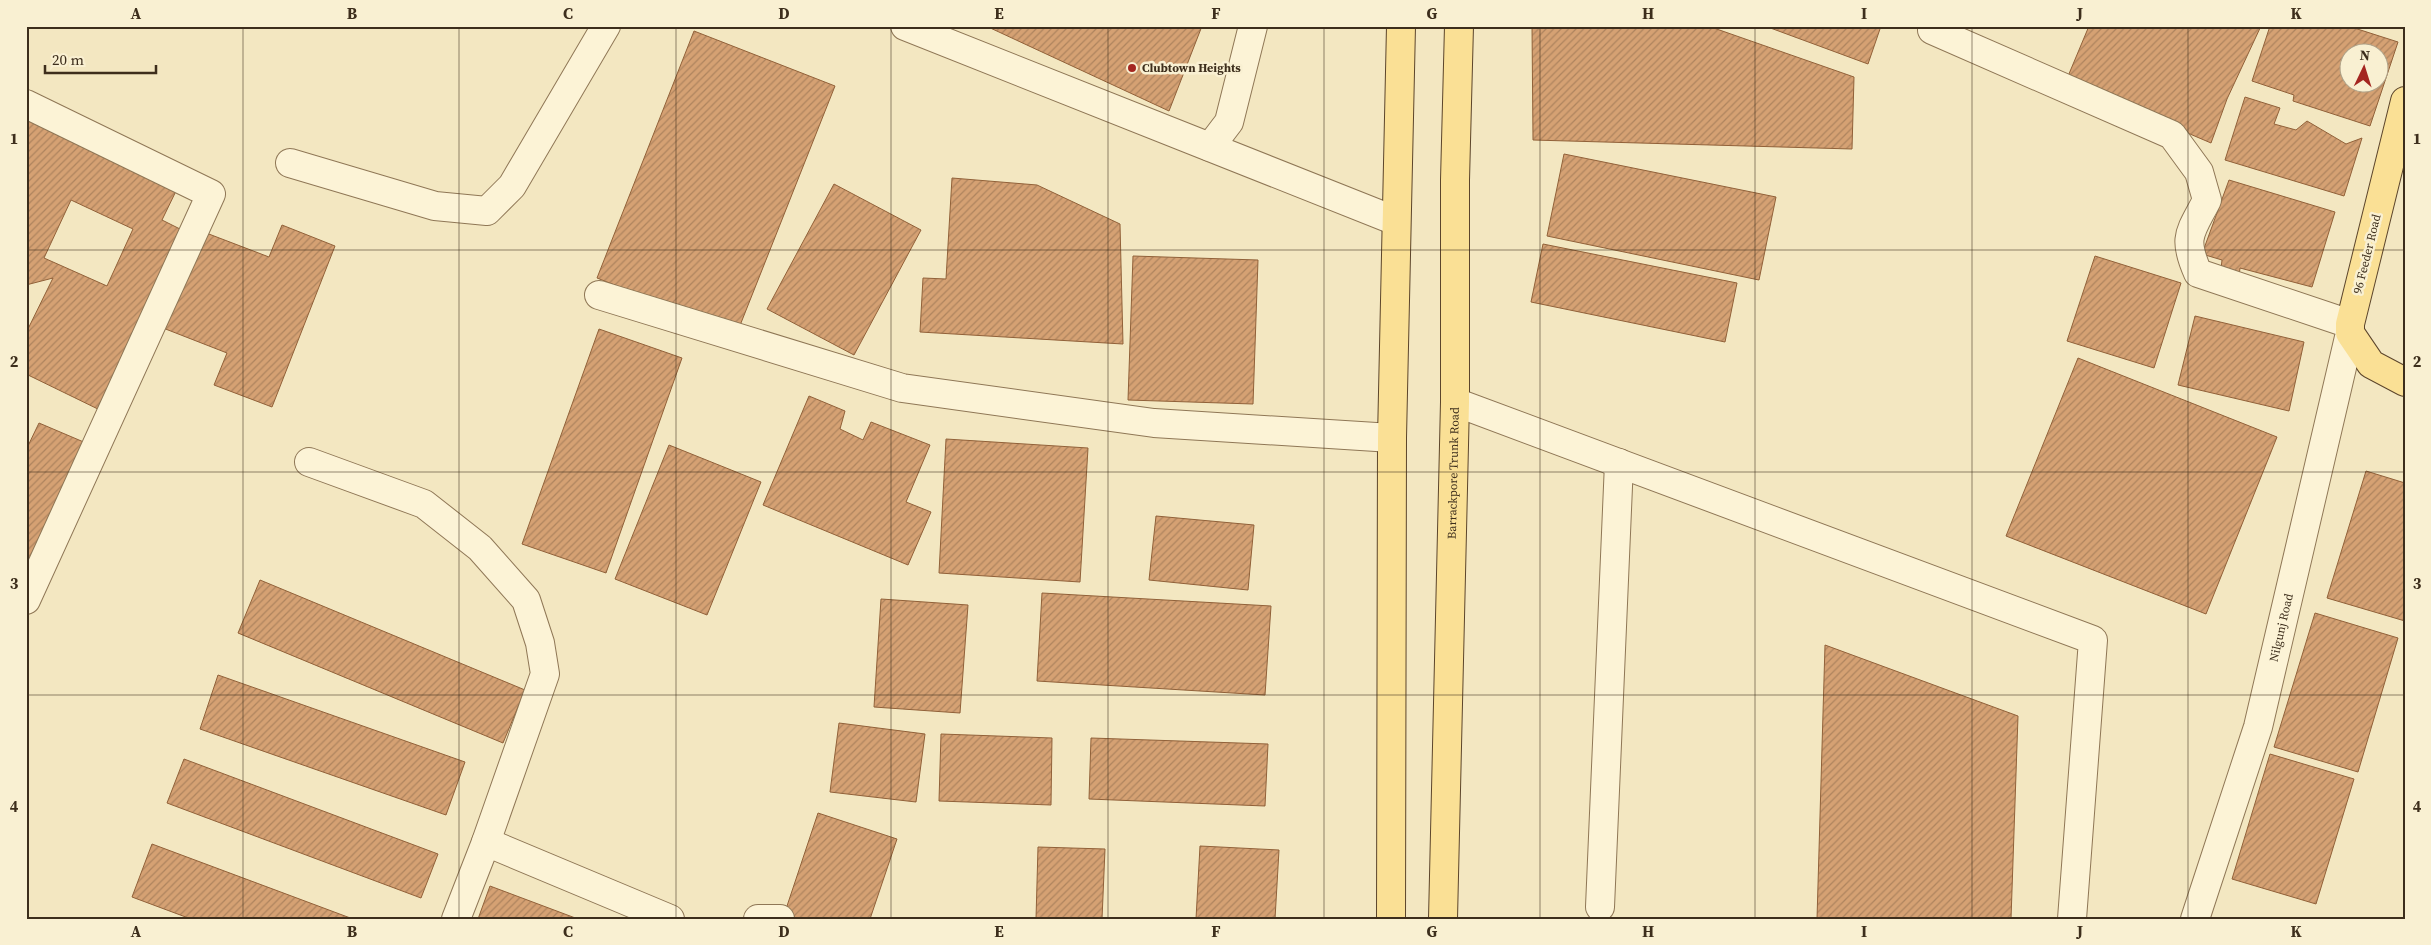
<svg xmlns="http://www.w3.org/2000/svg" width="2431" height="945" viewBox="0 0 2431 945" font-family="'Source Serif 4',serif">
<defs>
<pattern id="building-hatch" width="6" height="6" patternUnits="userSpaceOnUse" patternTransform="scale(1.25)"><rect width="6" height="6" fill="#d5a173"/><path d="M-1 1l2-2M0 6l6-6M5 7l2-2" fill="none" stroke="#ae845e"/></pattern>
</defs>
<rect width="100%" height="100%" fill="#f3e7c1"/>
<!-- building -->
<path fill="url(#building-hatch)" stroke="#916139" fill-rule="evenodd" d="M986 26H1202L1169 111Z
M1532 26H1708L1854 77 1852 149 1533 140Z
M1765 26H1881L1868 64Z
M2089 26H2261L2227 99 2211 143 2066 81Z
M2270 26H2348L2398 42 2370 126 2293 101 2294 95 2252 81ZM2348 52H2378V82H2348Z
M694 31 835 86 737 333 597 278Z
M2245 97 2280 108 2274 124 2296 130 2307 121 2346 144 2362 138 2344 196 2225 160Z
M26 116 177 189 162 220 182 230 104 412 26 374V333L53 278 26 285ZM71 200 133 229 107 286 44 258Z
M1564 154 1776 197 1759 280 1547 236Z
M952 178 1037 185 1120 224 1123 344 920 332 923 278 946 279Z
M2229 180 2335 212 2312 287 2240 268 2239 276 2221 269 2222 260 2202 254Z
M834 184 921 230 854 355 767 309Z
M282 225 335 246 272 407 214 385 227 353 163 328 201 231 269 257Z
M1543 244 1737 283 1725 342 1531 302Z
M1133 256 1258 260 1253 404 1128 400Z
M2095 256 2181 283 2154 368 2067 341Z
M2195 316 2304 342 2289 411 2178 385Z
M599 329 682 358 606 573 522 544Z
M2078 358 2277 437 2206 614 2006 536Z
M809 396 845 411 840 429 863 440 871 422 930 445 906 502 931 512 908 565 763 505Z
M39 423 86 443 26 583V450Z
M946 439 1088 448 1080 582 939 573Z
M669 445 761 482 707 615 615 579Z
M2366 471 2405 483V621L2327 598Z
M1156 516 1254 525 1248 590 1149 580Z
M260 580 525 690 503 743 238 633Z
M1042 593 1271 606 1265 695 1037 681Z
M881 599 968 605 960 713 874 707Z
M2315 613 2398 638 2358 772 2274 747Z
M1825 645 2018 716 2011 919H1817Z
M218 675 465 762 446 815 200 729Z
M839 723 925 734 916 802 830 792Z
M941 734 1052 738 1051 805 939 801Z
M1091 738 1268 744 1265 806 1089 799Z
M2270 754 2354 779 2316 904 2232 879Z
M184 759 438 854 421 898 167 803Z
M818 813 897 839 870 919H795L784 915Z
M152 844 353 919H191L132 897Z
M1200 846 1279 850 1275 919H1196Z
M1038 847 1105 849 1102 919H1036Z
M490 886 578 919H478Z"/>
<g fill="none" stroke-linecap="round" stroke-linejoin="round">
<defs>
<g id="minor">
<path d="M905 26 1396 221"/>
<path d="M1932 30 2172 135 2199 172 2207 200C2190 233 2182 237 2198 273L2350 324"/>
<path d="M26 104 211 194 26 600"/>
<path d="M1210 147 1229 122 1253 26"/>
<path d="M290 163 435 206 487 211 512 186 606 26"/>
<path d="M599 295 902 388 1154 423 1392 438"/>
<path d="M1455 402 2093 640 2072 919"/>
<path d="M309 462 424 504 480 548 526 600 540 643 545 674 486 842 456 919"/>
<path d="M486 842 670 919"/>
<path d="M1600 907 1619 463"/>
<path d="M758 919H780"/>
<path id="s1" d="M2195 919 2258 727 2350 333"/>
</g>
<g id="major">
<path d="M2405 101 2350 324V333L2371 364 2405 382"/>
<path d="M1391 919 1392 438 1401 26"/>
<path id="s2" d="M1443 919 1455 402V180L1459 26"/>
</g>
</defs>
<!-- minor casing -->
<use href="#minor" stroke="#8f7756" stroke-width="30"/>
<!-- major casing -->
<use href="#major" stroke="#5c452b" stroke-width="30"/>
<!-- minor -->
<use href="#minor" stroke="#fcf3d6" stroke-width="28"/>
<!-- major -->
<use href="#major" stroke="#fae095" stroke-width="28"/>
</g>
<!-- grid -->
<path fill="none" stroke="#3d2e1c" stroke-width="1" stroke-opacity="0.55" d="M243 26V919M459 26V919M676 26V919M891 26V919M1108 26V919M1324 26V919M1540 26V919M1755 26V919M1972 26V919M2188 26V919M26 250H2405M26 472H2405M26 695H2405"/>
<!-- markers -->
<circle fill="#a42620" stroke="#f9f0d2" stroke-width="2" cx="1132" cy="68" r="5"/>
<g text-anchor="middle" stroke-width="5" stroke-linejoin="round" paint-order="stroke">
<!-- poi labels -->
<g font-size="12" font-weight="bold" fill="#3d2e1c" stroke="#f9f0d2" text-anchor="start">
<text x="1142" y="72">Clubtown Heights</text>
</g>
<!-- street labels -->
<g font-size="12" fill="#3d2e1c" stroke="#f9f0d2">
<text transform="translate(2367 254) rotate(-76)" y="4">96 Feeder Road</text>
<text dy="4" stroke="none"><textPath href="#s2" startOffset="446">Barrackpore Trunk Road</textPath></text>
<text dy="4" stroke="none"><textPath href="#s1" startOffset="304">Nilgunj Road</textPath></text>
</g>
</g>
<!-- border -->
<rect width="2431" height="945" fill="none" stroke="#f9f0d2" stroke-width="55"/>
<!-- north arrow -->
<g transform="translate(2364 68) rotate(4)"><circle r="24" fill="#f9f0d2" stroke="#aea289"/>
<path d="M0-4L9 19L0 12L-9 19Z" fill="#a42620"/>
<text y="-8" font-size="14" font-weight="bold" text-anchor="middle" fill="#3d2e1c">N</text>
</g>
<!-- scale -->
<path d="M45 65v8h111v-8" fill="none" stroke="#3d2e1c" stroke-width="2.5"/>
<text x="52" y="65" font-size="15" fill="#3d2e1c" stroke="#f9f0d2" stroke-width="4" paint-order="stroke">20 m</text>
<rect x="28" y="28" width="2376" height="890" fill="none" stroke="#3d2e1c" stroke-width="2"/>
<g font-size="16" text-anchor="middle" font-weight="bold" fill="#3d2e1c">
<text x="136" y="19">A</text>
<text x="352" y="19">B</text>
<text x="568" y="19">C</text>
<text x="784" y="19">D</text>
<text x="999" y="19">E</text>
<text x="1216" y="19">F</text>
<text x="1432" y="19">G</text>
<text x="1648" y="19">H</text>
<text x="1864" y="19">I</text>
<text x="2080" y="19">J</text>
<text x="2296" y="19">K</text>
<text x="14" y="144">1</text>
<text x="2417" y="144">1</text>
<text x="14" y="367">2</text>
<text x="2417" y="367">2</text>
<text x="14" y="589">3</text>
<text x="2417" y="589">3</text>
<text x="14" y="812">4</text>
<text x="2417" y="812">4</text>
<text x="136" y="937">A</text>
<text x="352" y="937">B</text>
<text x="568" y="937">C</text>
<text x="784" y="937">D</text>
<text x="999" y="937">E</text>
<text x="1216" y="937">F</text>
<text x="1432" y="937">G</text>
<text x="1648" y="937">H</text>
<text x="1864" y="937">I</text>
<text x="2080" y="937">J</text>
<text x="2296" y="937">K</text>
</g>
</svg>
